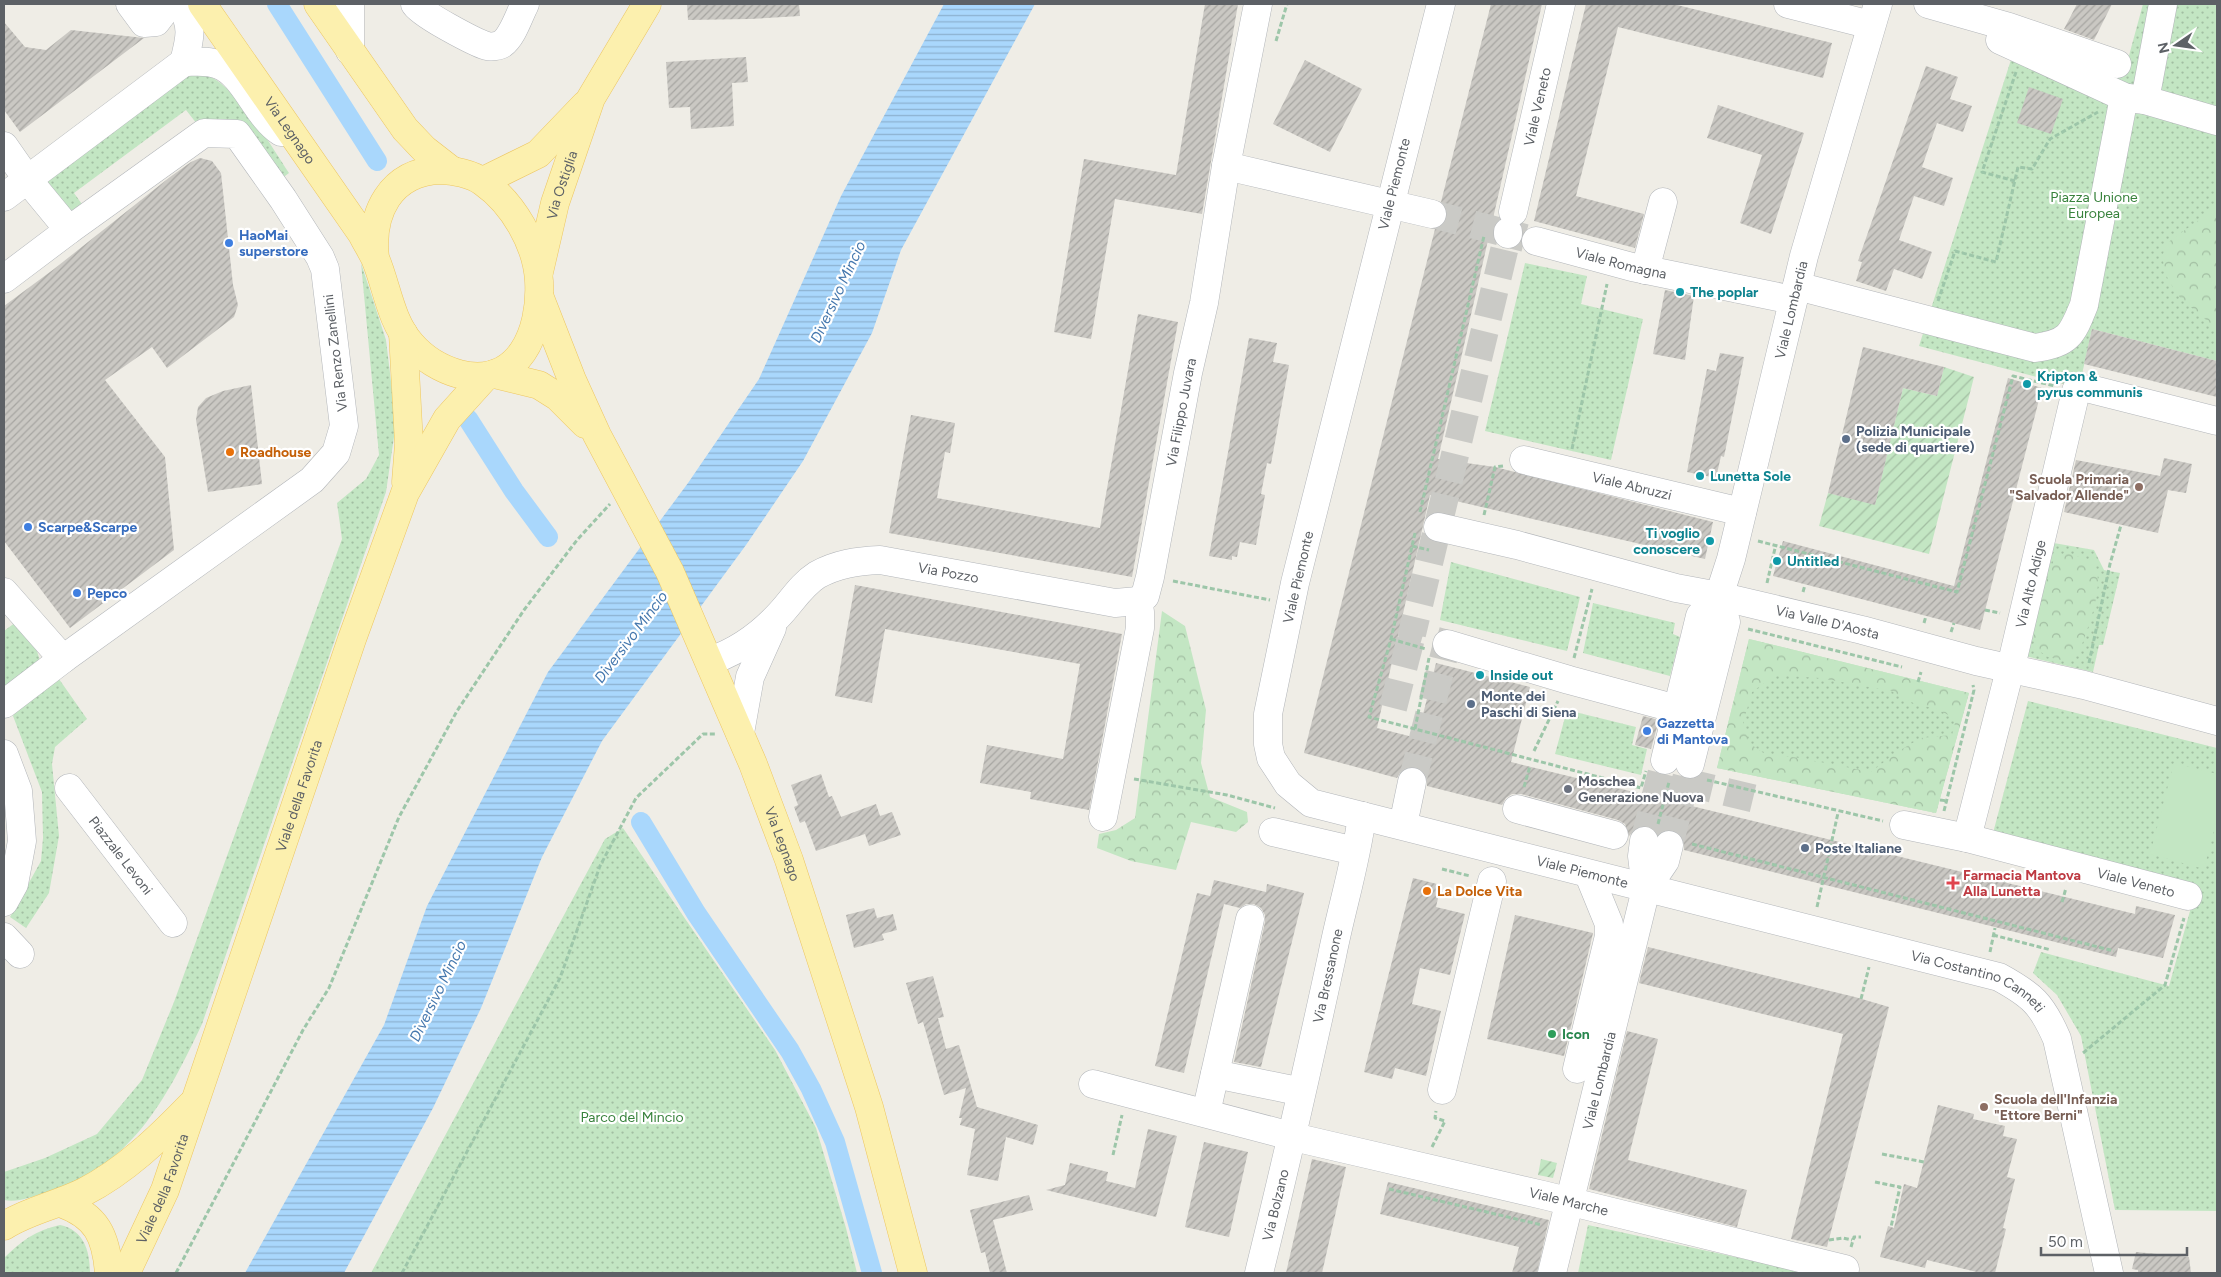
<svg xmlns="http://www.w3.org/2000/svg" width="2221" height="1277" viewBox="0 0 2221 1277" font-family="Figtree,sans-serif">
<defs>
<pattern id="grass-dots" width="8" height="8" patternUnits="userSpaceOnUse" patternTransform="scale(1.25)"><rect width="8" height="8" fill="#c3e6c3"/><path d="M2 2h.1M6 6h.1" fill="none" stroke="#a2bea2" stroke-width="1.8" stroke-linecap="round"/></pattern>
<pattern id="forest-crowns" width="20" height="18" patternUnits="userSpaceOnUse" patternTransform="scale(1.25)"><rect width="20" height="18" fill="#c3e6c3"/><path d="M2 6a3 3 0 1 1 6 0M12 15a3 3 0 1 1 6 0" fill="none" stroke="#a2bea2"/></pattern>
<pattern id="garden-furrows" width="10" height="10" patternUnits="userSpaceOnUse" patternTransform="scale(1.25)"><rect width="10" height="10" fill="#c3e6c3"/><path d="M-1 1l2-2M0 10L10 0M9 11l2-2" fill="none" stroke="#a2bea2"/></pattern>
<pattern id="water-rules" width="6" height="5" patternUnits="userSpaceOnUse" patternTransform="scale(1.25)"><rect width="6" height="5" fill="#a9d7fc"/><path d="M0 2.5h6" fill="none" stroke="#8db2d0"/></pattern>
<pattern id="building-hatch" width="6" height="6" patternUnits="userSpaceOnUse" patternTransform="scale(1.25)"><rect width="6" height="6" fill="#cac8c3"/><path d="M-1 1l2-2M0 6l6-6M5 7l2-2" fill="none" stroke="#a7a6a2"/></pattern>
</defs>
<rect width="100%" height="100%" fill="#efede6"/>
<!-- grass -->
<path fill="url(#grass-dots)" d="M2143 4H2217V361L2092 329 2079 388 1919 346 2017 41 2124 74Z
M204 74C236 84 270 145 289 173L277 182 242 131 197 124 186 110 74 193 84 207 69 220 39 183 188 76Z
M361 263 386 340 396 423 386 492 202 1024C167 1098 130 1170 44 1193 31 1197 17 1203 4 1200V1172L45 1158 97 1134 142 1080 174 1002 342 539 337 503 366 479 379 455Z
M1525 263 1587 276 1581 304 1643 319 1611 460 1485 431Z
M2048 542 2094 550 2104 570 2120 573 2103 645H2099L2093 672 2025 656Z
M1451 562 1580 597 1567 651 1440 620Z
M1593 603 1675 623 1673 634 1680 637 1670 676 1583 653Z
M16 622 37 651 40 661 4 693V631Z
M1749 639 1969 693 1936 813 1717 768Z
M59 679 87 719 55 747 52 764 59 836 49 893 26 928 10 917 41 861 43 838 42 792 13 716 16 710Z
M2028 701 2217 748V1211L2115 1210 2081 1036 2057 995 2033 973 2041 952 2169 986 2197 886 1993 833Z
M1567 710 1636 727 1632 745 1647 749 1641 775 1555 754Z
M623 828 775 1050 816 1128 846 1228 857 1273H371L605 839Z
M60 1225C84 1230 90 1251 90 1273H4V1258C21 1241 36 1230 60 1225Z
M1588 1225 1809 1273H1578Z"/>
<!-- forest -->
<path fill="url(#forest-crowns)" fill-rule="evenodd" d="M2217 207V329L2181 299 2168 280 2162 257 2167 243Z
M2066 553 2094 561C2106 588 2087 627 2079 654L2065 661 2048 657 2035 648C2030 619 2046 584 2055 556Z
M1162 611 1185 626 1206 710 1201 763 1210 797 1247 812 1248 822 1236 832 1191 822 1176 870 1131 861 1097 848 1099 834 1116 830 1135 818Z
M1749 639 1969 693 1936 813 1717 768ZM1775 675 1820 678 1891 691 1917 705 1935 708 1956 719 1952 735 1921 738 1897 752 1871 772 1800 758 1765 754 1749 743 1743 723 1752 692Z"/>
<!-- garden -->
<path fill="url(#garden-furrows)" d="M1944 367 1974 377 1929 554 1819 526 1828 493 1875 504 1903 388 1937 396Z
M1541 1159 1557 1163 1553 1178 1538 1175Z"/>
<!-- pitch -->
<path fill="#c3e6c3" d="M2174 763 2217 774V818L2204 869 2150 854Z"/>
<!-- water -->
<path fill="url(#water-rules)" d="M944 4H1035L901 250 872 333 803 461 746 545 602 741 542 857 481 1008 433 1108 344 1273H245L384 1025 427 906 548 672 688 483 759 379 841 196Z"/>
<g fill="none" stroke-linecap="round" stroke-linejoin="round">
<!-- canal -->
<path stroke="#a9d7fc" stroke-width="20" d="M277 4 377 161
M468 419 514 491 548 537
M641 822 696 913 790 1051 811 1089 835 1142 872 1273"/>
</g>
<!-- building -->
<path fill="url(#building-hatch)" d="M687 4H799L800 16 750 19 688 20Z
M1205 4H1238L1202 214 1115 199 1091 339 1054 332 1084 159 1176 175Z
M1491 4H1542L1438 459 1495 467 1713 522 1705 559 1430 495 1377 728 1417 738 1436 663 1530 687 1511 762 2135 914 2136 906 2175 915 2163 958 2118 948 2116 957 1684 850V840L1679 833 1672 830H1664L1658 834 1653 828 1647 826H1639L1629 836 1625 824 1618 820 1521 794H1512L1506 798 1502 805 1427 786V777L1422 770 1416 767H1407L1401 771 1397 778 1304 753 1435 229 1443 225 1447 218V209L1441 202Z
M1586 4H1673L1832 43 1823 78 1618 27 1576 196 1644 214 1635 248 1534 221Z
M2077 4H2112L2094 40 2064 29Z
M4 22 25 47 46 50 71 30 144 38 20 132 4 110Z
M746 57 748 82 732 83 734 126 691 129 690 107 669 108 666 62Z
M1305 60 1362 89 1330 152 1273 124Z
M1926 66 1958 77 1950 99 1972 106 1963 132 1937 123 1922 167 1953 178 1944 206 1914 196 1899 240 1932 252 1922 279 1894 269 1886 291 1856 281 1862 262 1858 261Z
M2029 87 2063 99 2051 134 2017 123Z
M1718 105 1804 133 1771 234 1740 223 1762 155 1707 138Z
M200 158 212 161 221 173 233 285 238 305 234 317 167 368 152 347 105 380 165 457 174 550 70 628 4 541V306L54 269 170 177 191 162Z
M1665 290 1694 296 1685 360 1653 354Z
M1138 314 1178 322 1132 577 889 533 911 415 955 423 950 453 945 452 937 498 1100 528Z
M2092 329 2217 361V397L2084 364Z
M1249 338 1277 343 1273 362 1289 365 1271 464 1267 463 1261 494 1265 495 1256 545 1240 542 1237 557 1232 556V560L1209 556Z
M1863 347 1944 367 1937 396 1903 388 1875 505 1828 493Z
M1720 353 1744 357 1724 457 1721 456 1716 478 1687 472 1707 369 1716 371Z
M2008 378 2042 388 1980 630 1773 576 1783 541 1954 586Z
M251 385 262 484 208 492 196 420 198 407 206 398 223 391Z
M2164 458 2192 464 2186 493 2168 490 2158 533 2064 512 2076 460 2160 476Z
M855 585 1122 634 1089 810 1030 799 1031 792 980 783 987 745 1063 759 1080 664 885 629 872 703 835 696Z
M1643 716 1659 720 1651 749 1635 745Z
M821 774 829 797 832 796 841 817 876 804 880 816 892 812 901 835 869 846 865 834 816 851 805 821 800 823 794 807 798 805 791 785Z
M1413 878 1441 885 1436 907 1465 914 1450 975 1420 968 1412 1004 1441 1011 1426 1076 1395 1068 1392 1079 1364 1072Z
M1214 880 1266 892 1267 884 1304 893 1261 1067 1234 1062 1265 922V915L1261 908 1254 904H1246L1240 908 1224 904 1184 1073 1155 1066 1197 893 1210 896Z
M874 908 877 918 893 914 897 930 882 934 884 940 854 948 846 915Z
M1515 915 1593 933 1564 1056 1487 1039Z
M1648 947 1855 997 1889 1007 1827 1247 1791 1239 1843 1034 1639 983Z
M933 976 944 1017 938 1018 946 1049 959 1045 977 1107 1038 1125 1033 1145 1006 1137 998 1181 967 1175 975 1129 960 1125 962 1118H959L966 1088 944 1095 923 1022 918 1024 906 983Z
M1627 1031 1658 1039 1628 1160 1747 1190 1737 1227 1589 1189Z
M1938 1105 1974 1114 1973 1119 2005 1126 2003 1136 2017 1139 2007 1177 2015 1179 2003 1228 2006 1229 1995 1273H1981L1927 1260 1925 1268 1880 1257 1888 1226 1894 1228 1904 1184 1917 1188Z
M1148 1129 1177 1136 1156 1217 1046 1190 1065 1185 1070 1163 1108 1172 1106 1181 1135 1188Z
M1204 1142 1248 1152 1229 1237 1185 1227Z
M1312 1159 1346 1167 1322 1273H1286Z
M1388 1182 1549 1220 1537 1273H1512L1519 1247 1380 1214Z
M1029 1195 1033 1210 993 1220 1007 1273H990L985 1252 981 1253 970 1210Z
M2136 1252 2189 1257 2191 1273H2138V1270L2132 1269Z"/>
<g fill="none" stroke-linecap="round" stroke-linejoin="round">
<!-- minor-tunnel -->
<path stroke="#cacac6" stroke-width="28" stroke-dasharray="28 14" stroke-linecap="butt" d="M1432 214 1525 238
M1393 708 1412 634
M1412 782 1447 644 1412 634 1508 234
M1685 782 1760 800
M1644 841 1665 760
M1669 845 1690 764"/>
<defs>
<g id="minor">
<path d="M130 4 144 23 156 22 166 9 162 4"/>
<path d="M180 4C194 25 190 39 184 62"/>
<path d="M350 4V51"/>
<path d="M415 4C419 13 476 43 487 46 491 47 499 46 502 44 513 36 519 15 525 4"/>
<path id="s1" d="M1441 4 1295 583 1268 714V744L1271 758 1288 784 1311 803 1999 977C2032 995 2042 1004 2057 1039L2109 1273"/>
<path d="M1788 4 1871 25"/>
<path d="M1928 4 2009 27 2117 64"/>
<path d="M184 62C195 62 208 60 219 65 245 75 256 116 281 132"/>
<path d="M2128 98 2145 100 2217 121"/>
<path d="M2145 100 2163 4"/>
<path d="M4 146 27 179 69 230 4 279"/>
<path d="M1226 166 1432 214"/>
<path d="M4 197 184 62"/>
<path id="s2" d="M1513 212 1561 4"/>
<path d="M1508 234V232"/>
<path id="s3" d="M1536 241 1632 267 1793 300"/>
<path d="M1645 270 1663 202"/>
<path d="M1797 286 2035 348C2069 343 2072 335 2084 305L2124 97 2000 40"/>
<path d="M2090 389 2217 421"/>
<path id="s4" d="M1524 460 1742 512"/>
<path id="s5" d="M1438 527 1517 545 1676 588 1719 596 1862 630 1976 661 2084 685 2217 721"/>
<path d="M4 592 63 659 4 704"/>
<path id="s6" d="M1138 601 1145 596 1150 577 1188 373 1204 303 1226 166 1258 4"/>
<path d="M1447 644 1569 680 1677 709"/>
<path d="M63 659 312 480 336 453 344 426 325 269 320 257 283 199 237 134 204 133 69 230"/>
<path id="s7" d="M710 661C736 652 758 637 777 617 791 603 800 586 817 575 837 564 857 561 880 560L1115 603 1138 601"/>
<path d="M740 733 750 677 772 628"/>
<path d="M4 754 18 791 22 841 14 884 4 902"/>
<path id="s8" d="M1665 760 1700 616 1719 596 1731 559 1804 256 1878 4"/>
<path d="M1690 764 1726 622 1719 596"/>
<path id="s9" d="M69 788 173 923"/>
<path d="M1517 809 1614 835"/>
<path d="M1103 817 1140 628V612L1138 601"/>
<path d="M1403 825 1412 782"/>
<path id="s10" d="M1904 825 1967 838 2188 896"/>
<path d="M1273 832 1355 851"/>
<path id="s11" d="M1967 838 2014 654 2076 391"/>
<path d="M1644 841 1642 856 1646 889"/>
<path d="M4 937 20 954"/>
<path d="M1577 1069 1609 936V924L1589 875"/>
<path d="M1215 1074 1288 1089"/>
<path id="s12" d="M1093 1084 1302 1139 1543 1195 1845 1269"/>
<path d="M1442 1090 1492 881"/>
<path d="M1206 1113 1250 919"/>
<path id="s13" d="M1259 1273C1285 1168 1309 1062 1332 956 1341 910 1356 863 1362 816"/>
<path id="s14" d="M1552 1273 1646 889 1665 861 1669 845"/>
</g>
<g id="major">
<path id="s15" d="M202 4 362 234C366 242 371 250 375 258 387 286 390 320 411 344 423 358 441 369 459 374 519 389 542 331 539 281 537 244 513 203 483 182 472 174 453 170 440 170 390 172 370 213 375 258"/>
<path d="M318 4 405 129 424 149 451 170"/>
<path d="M483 181 538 154 585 105"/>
<path id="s16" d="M539 272 555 203 591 98 647 4"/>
<path id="s17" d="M540 298 572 380 597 435 670 572 753 764 789 860 869 1107 913 1273"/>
<path d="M403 333 409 444 406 482"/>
<path d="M494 374 539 385 558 397 585 424"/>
<path d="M61 1203C97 1216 106 1236 109 1273"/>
<path d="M4 1226C29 1210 58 1205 84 1192 125 1171 159 1138 191 1105"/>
<path id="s18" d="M126 1273 165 1190 352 639 405 493 447 419 484 378"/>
</g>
</defs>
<!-- minor casing -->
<use href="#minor" stroke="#b3b6ba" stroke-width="29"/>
<!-- major casing -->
<use href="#major" stroke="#edc661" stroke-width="29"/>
<!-- path -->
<path stroke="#9dc6a9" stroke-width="3" stroke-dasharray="5 2.5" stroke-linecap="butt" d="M1276 41 1287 4
M2015 181 1982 172 2016 72
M1938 301 1955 251 1996 262 2018 167 2032 169 2050 139 2098 112
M1572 449 1607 284
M1420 512 1484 236
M1484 515 1495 467 1503 466
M1415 533 1391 639 1369 717 1641 788 1646 771
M1758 541 1957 592 2013 376 2055 386
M1412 546 1429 550
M1173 581 1270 600
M1767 583 1776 544
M1803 592 1805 585
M1985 610 2000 613
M1924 623 1926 616
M1748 629 1902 667
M1951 632 1954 623
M1391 639 1426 649
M1574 658 1592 589
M2089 663 2110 564 2121 525
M1918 682 1921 672
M1415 729 1429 658
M1534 751 1558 701
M1134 779 1227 795 1275 808
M1707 780 1883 821
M1524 787 1530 766
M1940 800 1948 801
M1944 811 1974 690 1973 685
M1658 824 1669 782
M1692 844 2114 951
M1442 869 1470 876
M2005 882 2007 874
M2062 902 2066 888
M1817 907 1838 813
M1993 935 2051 950
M1990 952 1995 928
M1861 999 1869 967
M2083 1053 2165 985 2184 918
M1432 1147 1445 1121 1435 1118 1436 1111
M1882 1154 1924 1162
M1113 1155 1122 1115
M1875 1182 1900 1187 1891 1227
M1389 1189 1542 1225
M1829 1240 1843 1238 1852 1240
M1851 1247 1854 1237H1861
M176 1273 303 1030 329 988 399 817 457 711 524 610 577 540 610 504
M402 1273 560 978 600 866 636 798 703 734H716"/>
<!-- minor -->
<use href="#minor" stroke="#fff" stroke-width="28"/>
<!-- major -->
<use href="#major" stroke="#fcf0ae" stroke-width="28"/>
</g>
<!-- markers -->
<g fill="#3f7fe0" stroke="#fff" stroke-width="2">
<circle cx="229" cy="243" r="5"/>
<circle cx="28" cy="527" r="5"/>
<circle cx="77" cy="593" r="5"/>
<circle cx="1647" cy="731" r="5"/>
</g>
<g fill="#0f9aa8" stroke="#fff" stroke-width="2">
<circle cx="1680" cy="292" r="5"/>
<circle cx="2027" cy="384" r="5"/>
<circle cx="1700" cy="476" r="5"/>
<circle cx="1710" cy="541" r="5"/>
<circle cx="1777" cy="561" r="5"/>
<circle cx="1480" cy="675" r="5"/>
</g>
<g fill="#5c6f8a" stroke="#fff" stroke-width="2">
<circle cx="1846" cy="439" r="5"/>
<circle cx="1471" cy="704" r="5"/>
<circle cx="1805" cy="848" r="5"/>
</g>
<g fill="#e8710a" stroke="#fff" stroke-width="2">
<circle cx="230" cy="452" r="5"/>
<circle cx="1427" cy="891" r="5"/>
</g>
<g fill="#8d6e63" stroke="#fff" stroke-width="2">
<circle cx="2139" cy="487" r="5"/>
<circle cx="1984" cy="1107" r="5"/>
</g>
<circle fill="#6b7280" stroke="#fff" stroke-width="2" cx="1568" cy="789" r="5"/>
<path fill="#e0444e" stroke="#fff" stroke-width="2" d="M1950.5 875.5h5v5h5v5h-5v5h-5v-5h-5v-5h5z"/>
<circle fill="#2e9e5b" stroke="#fff" stroke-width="2" cx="1552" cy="1034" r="5"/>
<g text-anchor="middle" stroke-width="4.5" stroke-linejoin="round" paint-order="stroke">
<!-- street labels -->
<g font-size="14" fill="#5d6166" stroke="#fff">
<text dy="5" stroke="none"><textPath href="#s2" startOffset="108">Viale Veneto</textPath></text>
<text dy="5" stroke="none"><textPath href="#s15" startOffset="154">Via Legnago</textPath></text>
<text transform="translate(1394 184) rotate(-76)" y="5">Viale Piemonte</text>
<text dy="5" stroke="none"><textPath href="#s16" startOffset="90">Via Ostiglia</textPath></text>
<text dy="5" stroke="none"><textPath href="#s3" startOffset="88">Viale Romagna</textPath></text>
<text dy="5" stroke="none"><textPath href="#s8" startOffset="471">Viale Lombardia</textPath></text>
<text transform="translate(335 353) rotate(-97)" y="5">Via Renzo Zanellini</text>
<text dy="5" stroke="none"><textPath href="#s6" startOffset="196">Via Filippo Juvara</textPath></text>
<text dy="5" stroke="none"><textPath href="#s4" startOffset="111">Viale Abruzzi</textPath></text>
<text dy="5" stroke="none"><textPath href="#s7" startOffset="274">Via Pozzo</textPath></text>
<text transform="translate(1298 577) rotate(-77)" y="5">Viale Piemonte</text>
<text dy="5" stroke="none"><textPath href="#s11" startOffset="262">Via Alto Adige</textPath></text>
<text dy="5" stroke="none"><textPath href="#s5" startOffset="401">Via Valle D'Aosta</textPath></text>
<text dy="5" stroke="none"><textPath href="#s18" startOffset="508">Viale della Favorita</textPath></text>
<text dy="5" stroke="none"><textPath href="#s17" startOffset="598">Via Legnago</textPath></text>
<text dy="5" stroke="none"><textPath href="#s9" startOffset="85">Piazzale Levoni</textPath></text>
<text dy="5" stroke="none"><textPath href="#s1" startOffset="1116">Viale Piemonte</textPath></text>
<text dy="5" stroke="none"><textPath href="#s10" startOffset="239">Viale Veneto</textPath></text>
<text dy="5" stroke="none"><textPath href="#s13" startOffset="305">Via Bressanone</textPath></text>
<text dy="5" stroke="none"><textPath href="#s1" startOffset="1528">Via Costantino Canneti</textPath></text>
<text dy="5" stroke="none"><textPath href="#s14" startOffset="198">Viale Lombardia</textPath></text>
<text dy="5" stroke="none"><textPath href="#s18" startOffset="92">Viale della Favorita</textPath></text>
<text dy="5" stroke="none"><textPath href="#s12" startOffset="490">Viale Marche</textPath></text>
<text dy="5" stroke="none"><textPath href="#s13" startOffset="70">Via Bolzano</textPath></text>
</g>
<!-- park labels -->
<g font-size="14" fill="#38823c" stroke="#fff">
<text x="2094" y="202">Piazza Unione<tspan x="2094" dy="16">Europea</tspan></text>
<text x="632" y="1122">Parco del Mincio</text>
</g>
<!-- shop labels -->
<g font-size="14" font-weight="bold" fill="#366cbe" stroke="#fff" text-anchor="start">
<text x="239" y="240">HaoMai<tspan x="239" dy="16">superstore</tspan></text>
<text x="38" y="532">Scarpe&amp;Scarpe</text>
<text x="87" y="598">Pepco</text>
<text x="1657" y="728">Gazzetta<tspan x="1657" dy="16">di Mantova</tspan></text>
</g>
<!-- culture labels -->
<g font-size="14" font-weight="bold" fill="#0d838f" stroke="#fff" text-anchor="start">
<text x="1690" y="297">The poplar</text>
<text x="2037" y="381">Kripton &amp;<tspan x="2037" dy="16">pyrus communis</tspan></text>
<text x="1710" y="481">Lunetta Sole</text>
<text x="1700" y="538" text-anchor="end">Ti voglio<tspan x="1700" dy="16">conoscere</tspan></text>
<text x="1787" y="566">Untitled</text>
<text x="1490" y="680">Inside out</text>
</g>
<!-- service labels -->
<g font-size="14" font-weight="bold" fill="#4e5e75" stroke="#fff" text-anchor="start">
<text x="1856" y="436">Polizia Municipale<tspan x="1856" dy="16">(sede di quartiere)</tspan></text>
<text x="1481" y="701">Monte dei<tspan x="1481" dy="16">Paschi di Siena</tspan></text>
<text x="1815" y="853">Poste Italiane</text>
</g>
<!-- food labels -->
<g font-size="14" font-weight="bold" fill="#c56008" stroke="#fff" text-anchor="start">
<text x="240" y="457">Roadhouse</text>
<text x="1437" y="896">La Dolce Vita</text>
</g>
<!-- education labels -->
<g font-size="14" font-weight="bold" fill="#785e54" stroke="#fff" text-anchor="end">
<text x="2129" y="484">Scuola Primaria<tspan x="2129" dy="16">"Salvador Allende"</tspan></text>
<text x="1994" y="1104" text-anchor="start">Scuola dell'Infanzia<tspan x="1994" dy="16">"Ettore Berni"</tspan></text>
</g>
<!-- worship labels -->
<g font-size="14" font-weight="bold" fill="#5b616d" stroke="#fff" text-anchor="start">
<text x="1578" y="786">Moschea<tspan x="1578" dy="16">Generazione Nuova</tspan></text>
</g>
<!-- health labels -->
<g font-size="14" font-weight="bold" fill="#be3a42" stroke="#fff" text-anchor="start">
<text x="1963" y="880">Farmacia Mantova<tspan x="1963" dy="16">Alla Lunetta</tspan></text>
</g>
<!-- leisure labels -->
<g font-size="14" font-weight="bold" fill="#27864d" stroke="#fff" text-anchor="start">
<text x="1562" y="1039">Icon</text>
</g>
<!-- water labels -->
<g font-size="15" font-style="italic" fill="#4578ae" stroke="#fff">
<text transform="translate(838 292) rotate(-65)" y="5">Diversivo Mincio</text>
<text transform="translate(631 637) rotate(-53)" y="5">Diversivo Mincio</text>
<text transform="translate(438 991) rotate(-64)" y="5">Diversivo Mincio</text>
</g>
</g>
<!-- border -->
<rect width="2221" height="1277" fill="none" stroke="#5d6166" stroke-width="10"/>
<!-- north arrow -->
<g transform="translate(2176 45) rotate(257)" stroke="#ffffff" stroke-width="4" paint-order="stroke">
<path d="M0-4L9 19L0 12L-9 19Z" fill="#5d6166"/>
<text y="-8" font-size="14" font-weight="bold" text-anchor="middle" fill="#5d6166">N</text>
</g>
<!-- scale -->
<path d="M2041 1247v8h146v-8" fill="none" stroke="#5d6166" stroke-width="2.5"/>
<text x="2048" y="1247" font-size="15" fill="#5d6166" stroke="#ffffff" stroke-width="4" paint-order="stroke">50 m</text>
</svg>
